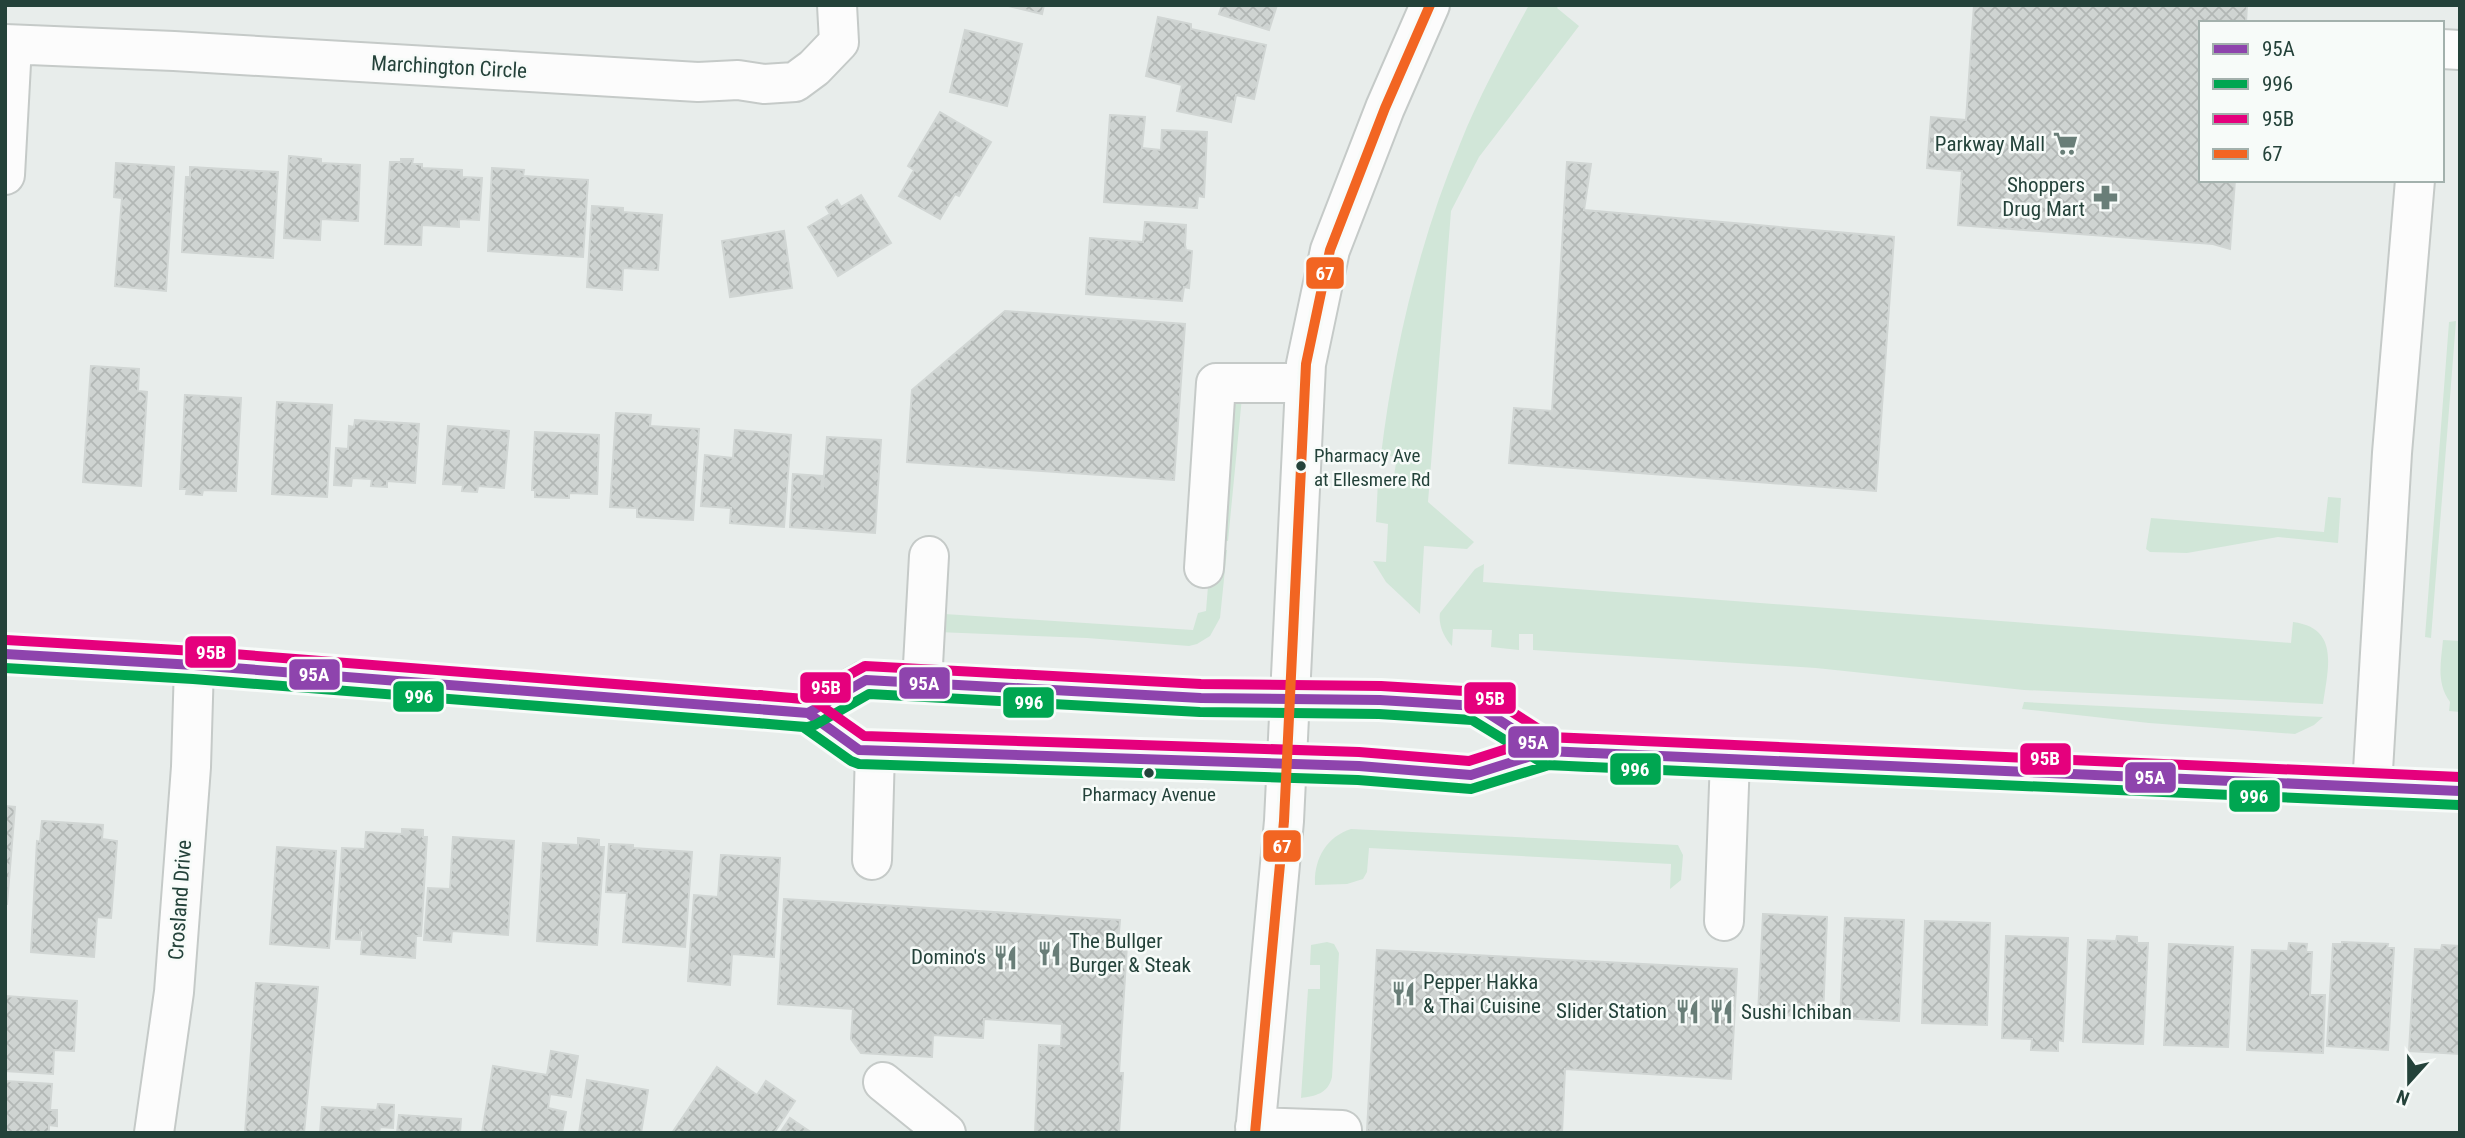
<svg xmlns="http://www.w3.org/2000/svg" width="2465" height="1138" viewBox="0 0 2465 1138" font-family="'Roboto Condensed',sans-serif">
<defs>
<pattern id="building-cross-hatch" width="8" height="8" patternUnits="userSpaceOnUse" patternTransform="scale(1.75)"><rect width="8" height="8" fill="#cfd4d2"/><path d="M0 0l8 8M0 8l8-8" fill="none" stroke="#b2b7b5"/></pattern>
</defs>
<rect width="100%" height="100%" fill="#e8edeb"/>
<!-- grass -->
<path fill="#d1e6d8" d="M1529 5H1559L1557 8 1579 26 1479 157 1451 211 1428 502 1474 542 1467 549 1424 546 1420 614 1386 582 1373 561 1386 562 1388 524 1376 522 1378 481 1393 482 1397 457 1381 455C1394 349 1419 242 1460 144 1479 96 1504 51 1529 5Z
M2456 321 2431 638 2425 637 2449 322Z
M1242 397 1228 541 1213 539 1229 400Z
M2328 497 2341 498 2338 543 2278 537 2187 553 2150 552 2146 549 2151 518 2324 532Z
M1211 549 1227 550 1220 618 1210 636 1197 644 1189 646 1087 638 937 632 929 613 1193 630 1198 613 1206 611Z
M1484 564 1483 582 2291 643 2293 622C2340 628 2328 668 2323 704L2024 690 1816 668 1533 650V634H1519V650L1491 647 1492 630 1453 629 1452 646C1444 638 1438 624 1440 613L1475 569Z
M2443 640 2460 641V712L2449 711 2450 702C2436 683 2441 662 2443 640Z
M2024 702 2323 717 2314 725 2295 734 2149 723 2022 709Z
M1351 829 1678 845 1683 855 1681 880 1670 889 1671 864 1369 848 1367 872 1363 879 1347 884 1315 885C1314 859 1326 837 1351 829Z
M1327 942 1334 944 1339 953 1332 1077C1328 1094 1315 1096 1301 1098L1308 989H1320V965H1310L1311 945Z"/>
<!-- building -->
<path fill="url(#building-cross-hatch)" stroke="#d1d6d4" stroke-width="2" d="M1004 5H1044L1042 14Z
M1222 5H1277L1269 30 1219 14Z
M1974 5H2247L2246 23H2201V180H2235L2230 249 2213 244 1958 225 1962 171 1927 168 1931 117 1966 120Z
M1158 17 1191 24V29L1266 45 1254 99 1236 95 1231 122 1177 111 1182 85 1146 76Z
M965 30 1022 44 1007 106 950 92Z
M940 112 991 142 959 196 955 194 940 219 899 196 914 170 908 166Z
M1110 115 1145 117 1142 148 1161 150 1162 130 1207 132 1204 197 1198 196 1197 208 1104 202Z
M289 156 321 159V163L360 165 358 221 321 219 320 240 284 238Z
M401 159H413L412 164H422V168L462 170V177L482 178 479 220 459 219V227L422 225 421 245 385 244 390 162H401Z
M1567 162 1591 164 1584 210 1894 237 1876 491 1509 463 1514 408 1552 411Z
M116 163 174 167 166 291 115 286 122 198 114 197Z
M190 167 278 172 273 258 182 252 186 177H190Z
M492 168 524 170 523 176 588 180 583 257 488 251Z
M861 195 891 243 838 276 808 227 830 214 826 207 837 200 841 207Z
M592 206 623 208V212L662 215 658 270 623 268 622 290 587 287Z
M1145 222 1186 225 1185 245 1186 250 1192 251 1189 288 1184 287 1182 301 1086 294 1090 238 1143 242Z
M784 231 792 288 730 297 722 241Z
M1005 311 1185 324 1174 480 907 462 912 390Z
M91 366 139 369 138 391 147 392 141 486 83 482Z
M185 395 241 398 236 491 203 490 202 495 186 494 187 489H180Z
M277 402 332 405 327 497 272 494Z
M616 413 651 415 650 426 699 429 693 520 637 517V508L610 507Z
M355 420 419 424 415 483 387 481V487L371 486 372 479 352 478 351 486 334 485 336 448 348 449 349 426 354 427Z
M448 426 509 431 504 488 478 486 477 492 462 491 463 485 443 484Z
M735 430 791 435 784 527 730 523 731 508 701 506 705 455 733 458Z
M535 432 599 435 597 494 569 493V498L535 497V490H532Z
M827 437 881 440 875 533 790 527 793 474 822 476 821 488H823Z
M5 806 15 807 7 904H5Z
M42 821 103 825 102 839 117 841 111 918 97 917 94 957 31 952 37 841 40 842Z
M402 829 423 830V837H427L421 936H416L415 958 361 954 363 931 360 930V940L336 939 342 848 365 849 366 832 402 834Z
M453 837 514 841 508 935 452 931 451 942 424 940 428 888 450 889Z
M578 838 599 840V847H604L597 945 537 941 543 843 578 845Z
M609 844 633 845V848L692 852 685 947 623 942 627 893 606 892Z
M277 847 336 851 329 948 270 944Z
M721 855 780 858 774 957 732 954 730 985 688 981 694 895 718 897Z
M784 899 1120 920 1118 944 1127 945 1119 1073H1123L1119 1133H1035L1039 1045 1061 1046 1062 1024 984 1019 983 1038 933 1035 932 1057 861 1053 851 1039 853 1009 778 1004Z
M1763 914 1827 917 1823 1017 1758 1014Z
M1845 918 1904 920 1899 1021 1840 1018Z
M1925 921 1990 923 1987 1025 1922 1023Z
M2006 936 2068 938 2063 1041 2058 1040V1051L2031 1050 2032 1039 2002 1038Z
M2117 936 2137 937V943H2148L2143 1044 2083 1042 2088 940 2116 941Z
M2342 942 2388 944 2387 948H2394L2388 1050 2327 1046 2333 944H2342Z
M2289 943 2307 944 2306 952H2312L2310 995H2325L2323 1053 2247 1050 2252 950 2288 951Z
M2169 944 2233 947 2228 1047 2164 1045Z
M2442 945 2460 946V1054L2409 1051 2415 949 2441 950Z
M1377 950 1737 969 1731 1079 1565 1069 1562 1133 1367 1131Z
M256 983 318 987 304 1133H245Z
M5 996 77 1001 74 1051 54 1050 53 1074 5 1071Z
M551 1051 578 1056 571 1097 550 1094 548 1108 566 1112 562 1133H482L493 1066 547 1075Z
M717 1067 757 1095 766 1081 795 1101 774 1133H672Z
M587 1080 648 1090 641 1133H579Z
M5 1081 52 1084 50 1110H57V1126L49 1125V1133H5Z
M378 1104 394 1105 393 1128 380 1127 379 1133H320L322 1107 377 1110Z
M399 1115 461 1119 460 1133H397Z
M790 1118 812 1133H780Z"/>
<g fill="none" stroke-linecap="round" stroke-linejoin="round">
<defs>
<path id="minor" d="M5 44 174 51 698 82 738 80 764 84 795 82 814 68 839 42 837 5
M2442 49 2460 50
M5 175 12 45
M1204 568 1216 383H1305
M922 683 929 556
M2372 787 2392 453 2415 180
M872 860 875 751
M1724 921 1730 759
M883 1082 946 1133
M1255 1127 1342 1130
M154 1133 174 992 191 767 194 665
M1255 1133 1284 821 1306 364 1330 250 1385 108 1430 5"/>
<path id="major" d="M5 654 194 665 808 713 859 750 1359 766 1471 775 1547 751 2460 791
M808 713 866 680 1201 698 1380 700 1477 706 1547 751"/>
</defs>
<!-- minor casing -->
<use href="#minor" stroke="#c5cac8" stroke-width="42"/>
<!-- major casing -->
<use href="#major" stroke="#c3ccc9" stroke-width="42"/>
<!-- minor -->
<use href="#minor" stroke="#fcfcfc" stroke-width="38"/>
<!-- major -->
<use href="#major" stroke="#cfd7d5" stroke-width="38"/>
<defs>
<path id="bus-1" d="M5 654 194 665 808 713 866 680 1201 698 1380 700 1477 706 1547 751 2460 791
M759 709 808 713 859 750 1359 766 1471 775 1547 751 1589 753"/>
<path id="bus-2" d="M5 668 193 679 807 727 815 725 869 694 1200 712 1379 714 1472 720 1546 765 2459 805
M758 723 803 727 851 761 859 764 1358 780 1471 789 1549 765 1588 767"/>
<path id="bus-3" d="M6 640 195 651 805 699 865 666 1201 684 1381 686 1481 692 1551 737 2460 777
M760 695 813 700 864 736 1359 752 1469 761 1544 737 1590 739"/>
<path id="bus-4" d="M1255 1133 1284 821 1306 364 1330 250 1385 108 1430 5"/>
</defs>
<!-- bus-1 casing -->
<use href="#bus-1" stroke="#f7fbf9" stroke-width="16"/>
<!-- bus-2 casing -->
<use href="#bus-2" stroke="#f7fbf9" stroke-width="16"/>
<!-- bus-3 casing -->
<use href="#bus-3" stroke="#f7fbf9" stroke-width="16"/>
<!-- bus-4 casing -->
<use href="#bus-4" stroke="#f7fbf9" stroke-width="16"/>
<!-- bus-1 -->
<use href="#bus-1" stroke="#8e44ad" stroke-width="10"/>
<!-- bus-2 -->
<use href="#bus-2" stroke="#00a651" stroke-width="10"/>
<!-- bus-3 -->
<use href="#bus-3" stroke="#e5007d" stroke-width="10"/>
<!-- bus-4 -->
<use href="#bus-4" stroke="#f26522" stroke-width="10"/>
</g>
<!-- icons -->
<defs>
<symbol id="supermarket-bare" viewBox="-9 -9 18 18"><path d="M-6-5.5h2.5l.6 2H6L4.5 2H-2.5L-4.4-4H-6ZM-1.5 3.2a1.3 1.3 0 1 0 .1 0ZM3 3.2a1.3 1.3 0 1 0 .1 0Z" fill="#697e78" stroke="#f7fbf9" stroke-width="2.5" paint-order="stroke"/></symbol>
<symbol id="pharmacy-bare" viewBox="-9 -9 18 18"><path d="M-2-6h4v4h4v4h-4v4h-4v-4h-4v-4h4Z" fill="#697e78" stroke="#f7fbf9" stroke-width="2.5" paint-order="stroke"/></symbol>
<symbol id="restaurant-bare" viewBox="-9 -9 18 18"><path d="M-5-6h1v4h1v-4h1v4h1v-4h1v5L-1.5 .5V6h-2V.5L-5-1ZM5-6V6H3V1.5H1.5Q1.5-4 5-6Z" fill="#697e78" stroke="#f7fbf9" stroke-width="2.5" paint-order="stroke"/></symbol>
</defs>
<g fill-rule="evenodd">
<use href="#supermarket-bare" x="2048" y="126" width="35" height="35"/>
<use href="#pharmacy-bare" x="2088" y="180" width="35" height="35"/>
<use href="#restaurant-bare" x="1032" y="936" width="35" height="35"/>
<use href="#restaurant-bare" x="988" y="940" width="35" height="35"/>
<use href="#restaurant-bare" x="1386" y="976" width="35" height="35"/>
<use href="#restaurant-bare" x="1670" y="994" width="35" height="35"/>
<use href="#restaurant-bare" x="1704" y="994" width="35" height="35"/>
</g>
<!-- markers -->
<g fill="#24423a" stroke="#f7fbf9" stroke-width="2.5">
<circle cx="1301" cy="466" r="6"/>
<circle cx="1149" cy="773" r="6"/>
</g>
<g text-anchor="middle" stroke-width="5" stroke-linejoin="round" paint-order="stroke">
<!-- bus labels -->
<g font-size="19" fill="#24423a" stroke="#f7fbf9" text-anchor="start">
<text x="1314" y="462">Pharmacy Ave<tspan x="1314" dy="24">at Ellesmere Rd</tspan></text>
<text x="1149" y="801" text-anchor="middle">Pharmacy Avenue</text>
</g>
<!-- street labels -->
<g font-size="21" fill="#24423a" stroke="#f7fbf9">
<text transform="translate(449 67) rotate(3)" y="7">Marchington Circle</text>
<text transform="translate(180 900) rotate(-86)" y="7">Crosland Drive</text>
</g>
<!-- poi labels -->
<g font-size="21" fill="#24423a" stroke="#f7fbf9" text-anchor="end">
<text x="2045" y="151">Parkway Mall</text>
<text x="2085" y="192">Shoppers<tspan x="2085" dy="24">Drug Mart</tspan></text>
<text x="1069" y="948" text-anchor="start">The Bullger<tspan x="1069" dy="24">Burger &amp; Steak</tspan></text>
<text x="986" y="964">Domino's</text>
<text x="1423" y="989" text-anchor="start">Pepper Hakka<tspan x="1423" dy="24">&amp; Thai Cuisine</tspan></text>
<text x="1667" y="1018">Slider Station</text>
<text x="1741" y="1019" text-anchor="start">Sushi Ichiban</text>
</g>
</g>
<g stroke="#f7fbf9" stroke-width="2.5">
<rect x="1305" y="256" width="40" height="34" rx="7" fill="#f26522"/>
<rect x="184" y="635" width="53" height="34" rx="7" fill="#e5007d"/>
<rect x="288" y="658" width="53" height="33" rx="7" fill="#8e44ad"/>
<rect x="898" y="666" width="53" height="34" rx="7" fill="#8e44ad"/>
<rect x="799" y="671" width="53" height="33" rx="7" fill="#e5007d"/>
<rect x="392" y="680" width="53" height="33" rx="7" fill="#00a651"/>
<rect x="1463" y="681" width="54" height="34" rx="7" fill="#e5007d"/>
<rect x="1002" y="686" width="53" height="33" rx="7" fill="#00a651"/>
<rect x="1507" y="725" width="53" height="34" rx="7" fill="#8e44ad"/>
<rect x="2019" y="742" width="53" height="34" rx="7" fill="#e5007d"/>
<rect x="1609" y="752" width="53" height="34" rx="7" fill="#00a651"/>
<rect x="2124" y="761" width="53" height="33" rx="7" fill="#8e44ad"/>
<rect x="2228" y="779" width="53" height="34" rx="7" fill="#00a651"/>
<rect x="1262" y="829" width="40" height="34" rx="7" fill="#f26522"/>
</g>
<g font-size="19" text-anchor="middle" font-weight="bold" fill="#fff">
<text x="1325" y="280">67</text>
<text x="211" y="659">95B</text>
<text x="314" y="681">95A</text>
<text x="924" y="690">95A</text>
<text x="826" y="694">95B</text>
<text x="419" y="703">996</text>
<text x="1490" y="705">95B</text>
<text x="1029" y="709">996</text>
<text x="1533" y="749">95A</text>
<text x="2045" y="765">95B</text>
<text x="1635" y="776">996</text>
<text x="2150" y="784">95A</text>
<text x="2254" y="803">996</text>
<text x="1282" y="853">67</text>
</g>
<!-- border -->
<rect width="2465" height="1138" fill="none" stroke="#24423a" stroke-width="14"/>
<!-- legend -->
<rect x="2199" y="21" width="245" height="161" fill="#f7fbf9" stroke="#a3b1ad" stroke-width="2"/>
<rect x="2213" y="44" width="35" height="10" fill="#8e44ad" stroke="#a3b1ad" stroke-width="2"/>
<text x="2262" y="56" font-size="21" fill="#24423a">95A</text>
<rect x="2213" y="79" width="35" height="10" fill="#00a651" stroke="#a3b1ad" stroke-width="2"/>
<text x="2262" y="91" font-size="21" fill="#24423a">996</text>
<rect x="2213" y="114" width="35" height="10" fill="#e5007d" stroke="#a3b1ad" stroke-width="2"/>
<text x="2262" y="126" font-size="21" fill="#24423a">95B</text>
<rect x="2213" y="149" width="35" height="10" fill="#f26522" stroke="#a3b1ad" stroke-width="2"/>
<text x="2262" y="161" font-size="21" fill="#24423a">67</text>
<!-- north arrow -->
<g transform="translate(2409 1082) rotate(201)" stroke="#f7fbf9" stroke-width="5" paint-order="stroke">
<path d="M0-5L12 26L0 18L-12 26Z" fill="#24423a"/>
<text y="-10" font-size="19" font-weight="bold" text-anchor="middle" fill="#24423a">N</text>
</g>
</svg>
